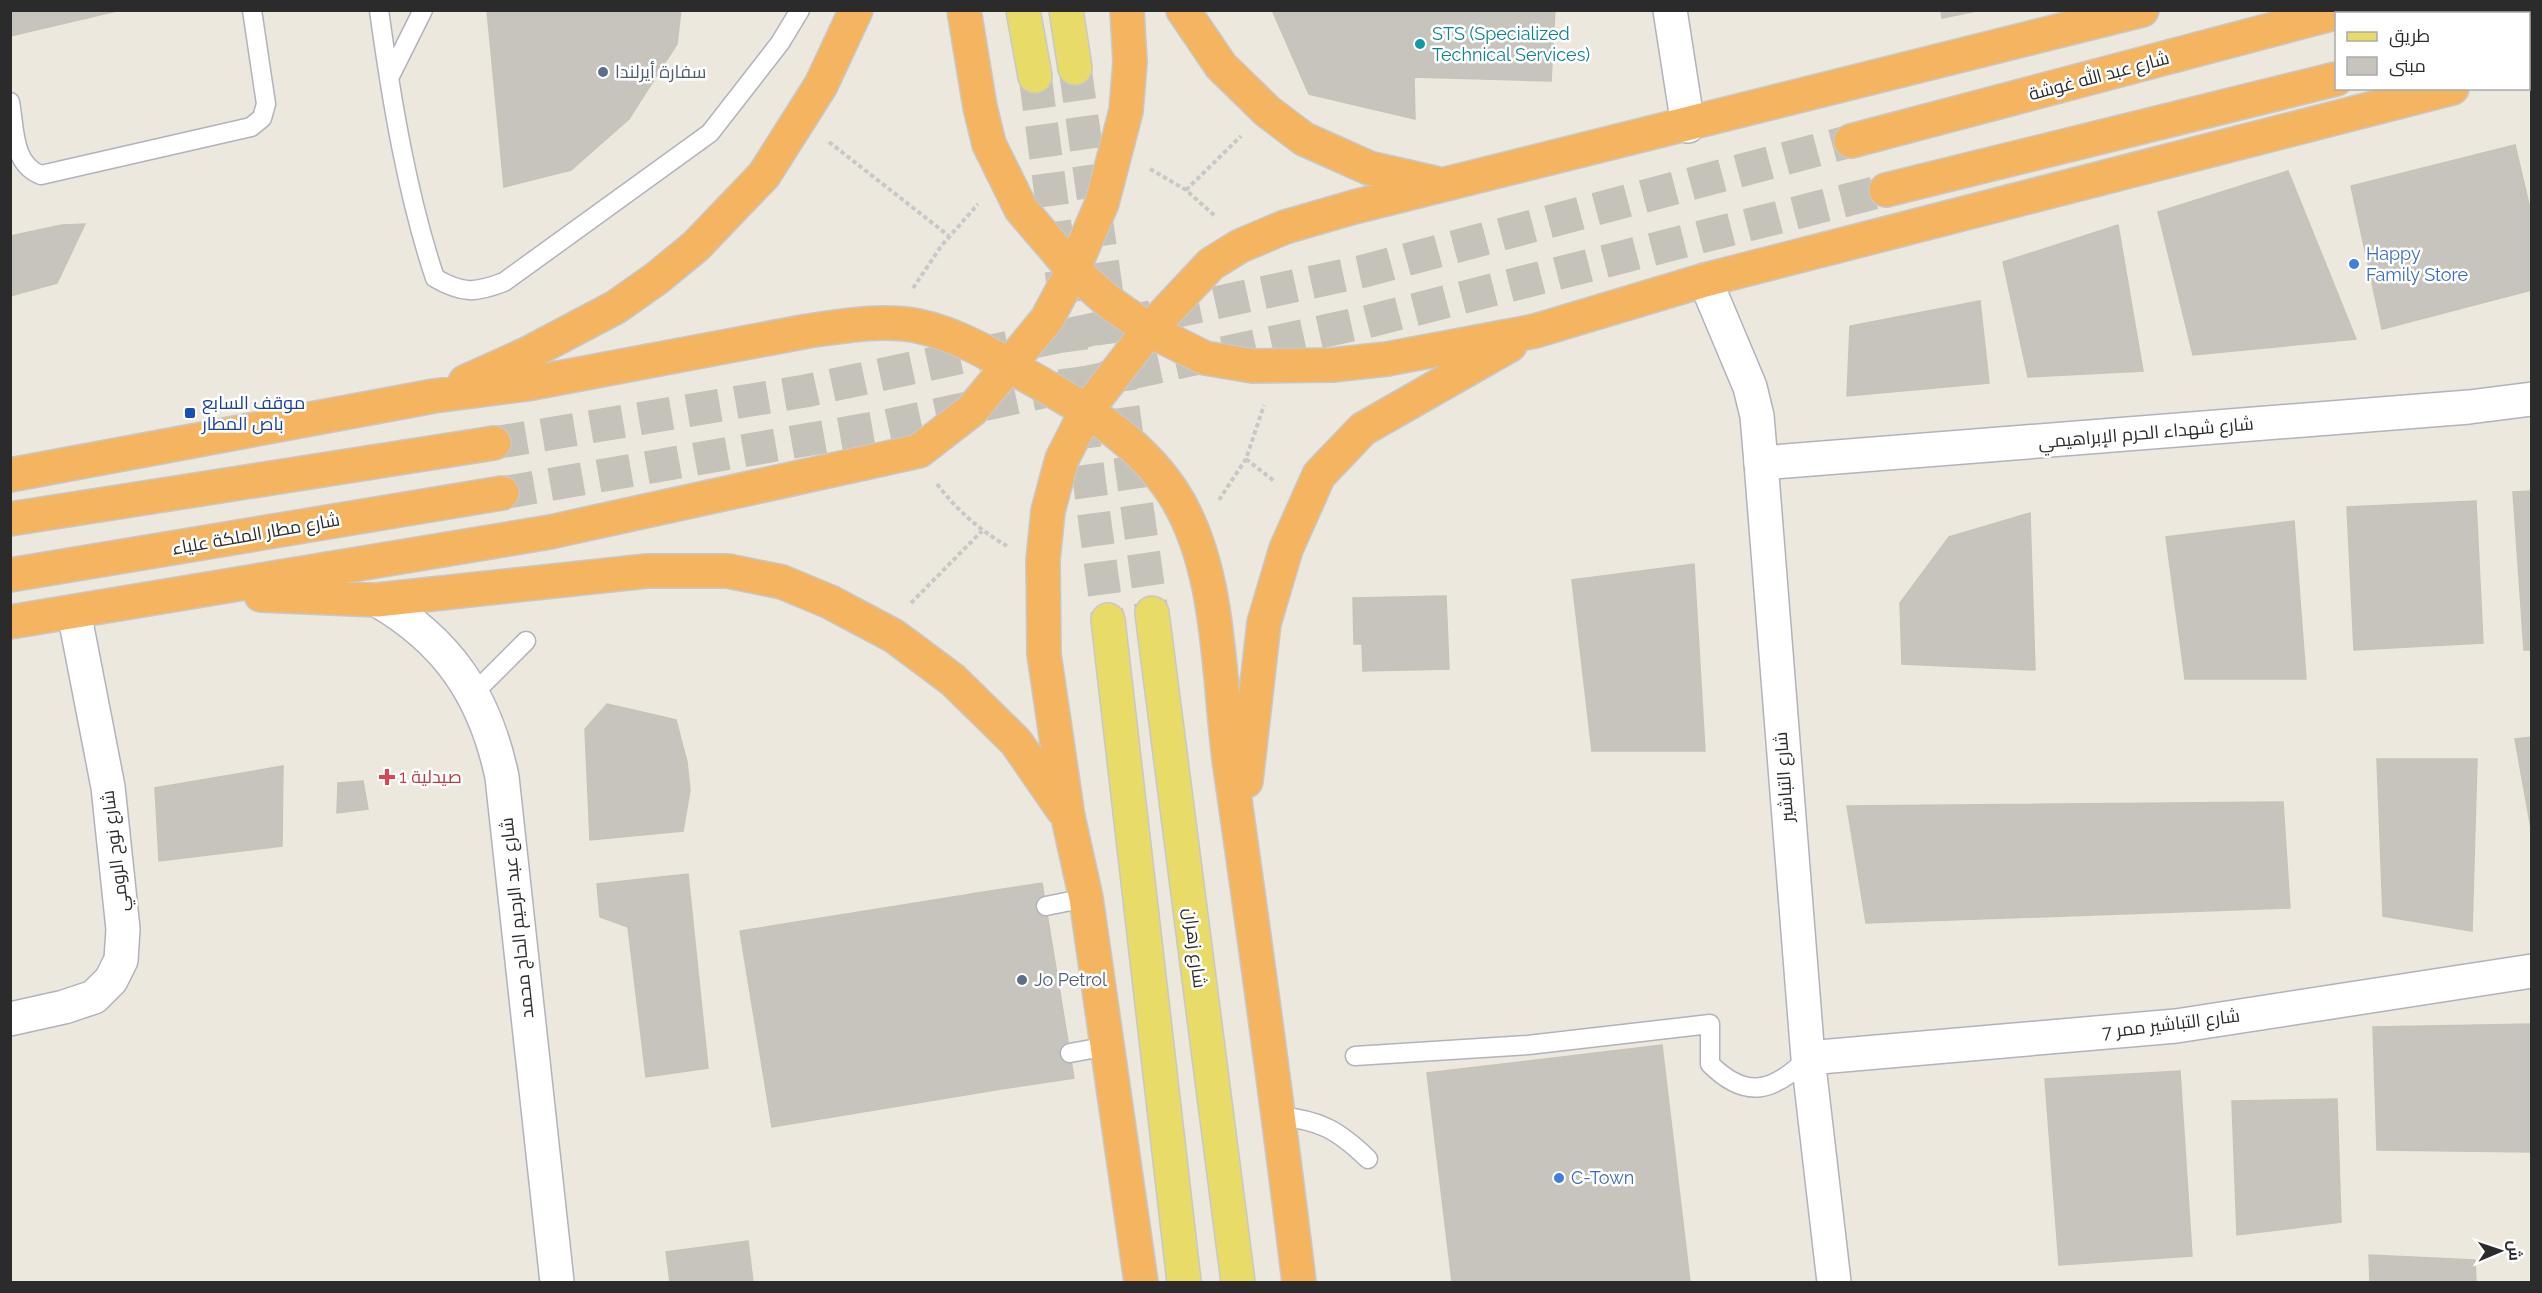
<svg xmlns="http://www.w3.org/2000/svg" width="2542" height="1293" viewBox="0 0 2542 1293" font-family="Raleway,Cairo,sans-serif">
<rect width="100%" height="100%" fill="#ece8de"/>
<!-- building -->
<path fill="#c7c4bd" stroke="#c7c4b7" stroke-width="1.5" d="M10 10H121L10 36Z
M487 10H681L677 44 629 119 571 170 504 187Z
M1272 10H1555L1551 81 1414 77 1415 119 1309 94Z
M1941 10H1981L1942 18Z
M2515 145 2532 217V290L2382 329 2351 186Z
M2288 171 2356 339 2193 355 2158 212Z
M85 224 57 283 10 296V236L62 225Z
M2118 225 2143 371 2028 377 2003 262Z
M1980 301 1989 383 1847 396 1850 326Z
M2532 491V650H2524L2513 492Z
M2476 501 2483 643 2354 650 2347 507Z
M2030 513 2035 670 1902 664 1900 603 1949 537Z
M2294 521 2306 679H2185L2166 537Z
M1694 564 1705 751H1592L1572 580Z
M1446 596 1449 669 1363 671 1362 644H1354L1353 598Z
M607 704 676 720 687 762 690 790 683 831 590 840 585 729Z
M2532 737V834L2515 739Z
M2377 759H2477L2472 931 2383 916Z
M283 766 282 846 159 861 155 788Z
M363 781 368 809 337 813 338 783Z
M2283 802 2290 908 1866 923 1847 806Z
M688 874 708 1068 646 1077 628 927 600 917 597 884Z
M1042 883 1074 1078 1002 1089 971 894Z
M971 894 1002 1089 772 1127 740 931Z
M2532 1024V1152L2377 1150 2373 1027Z
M1662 1045 1690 1282H1452L1427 1073Z
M2180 1071 2192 1256 2059 1265 2045 1079Z
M2337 1099 2341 1222 2237 1235 2232 1101Z
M748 1241 753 1282H670L666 1252Z
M2369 1255 2475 1260 2476 1282H2370Z"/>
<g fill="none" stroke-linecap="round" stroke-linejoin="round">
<!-- primary-tunnel -->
<path stroke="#c5c2ba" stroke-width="33" stroke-dasharray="33 16" stroke-linecap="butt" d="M1075 68 1152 613
M1035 76 1108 620"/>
<!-- motorway-tunnel -->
<path stroke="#c5c2ba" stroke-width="33" stroke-dasharray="33 16" stroke-linecap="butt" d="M494 443 805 391 1364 271 1851 141
M502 493 885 426 1366 322 1886 190"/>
<defs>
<path id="service" d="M379 10C391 97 407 195 435 278 463 294 475 293 504 282L710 133 780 43 800 10
M389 78 423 10
M10 102C15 129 12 164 41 175L251 127 262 118 266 104 252 10
M473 694 526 641
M1046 906 1086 898
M1070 1053 1108 1046
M1355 1056 1528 1045 1710 1024V1064C1747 1101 1774 1091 1808 1058
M1278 1116C1320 1120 1338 1130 1368 1159"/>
<path id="minor" d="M1761 463 1808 1058 1834 1282
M10 1019 64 1007 94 997 111 980 121 960 123 929 108 787 74 612
M1808 1058 2176 1026 2532 971"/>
<path id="tertiary" d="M1670 10 1688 126
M1705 280 1750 387 1757 416 1761 463 2469 407 2532 399
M377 600C448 641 485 696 502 777L557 1282"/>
<path id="primary" d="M1023 10 1035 76
M1066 10 1075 68
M1152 613 1238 1282
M1108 620 1184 1282"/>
<path id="motorway" d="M964 10 980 107 989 144 1021 209 1073 270 1109 302 1149 330 1205 358 1253 366 1332 365 1387 359 1535 331 1705 280 2452 88
M1183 10 1221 66 1267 111 1304 139 1369 168 1435 183
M2528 33 2532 32
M2528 69 2532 68
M1851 141 2346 10
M1886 190 2336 79
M465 382 527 354 616 307 657 278 696 246 764 175 821 85 856 10
M10 475 434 396 527 384 808 331C844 326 882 319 918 326 956 334 992 355 1024 374 1079 405 1136 437 1172 491 1221 565 1218 673 1229 759 1254 933 1278 1108 1299 1282
M10 519 494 443
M10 575 502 493
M261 595 377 600 647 571H728L782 582 830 602 894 636 953 680 1016 742 1063 810
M10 622 550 532 919 451 972 410 1047 319 1073 270 1102 203 1126 111 1130 62 1127 10
M1246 781 1264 623 1286 549 1319 475 1363 429 1510 345
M1141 1282 1086 898 1068 817 1044 654 1043 560 1048 511 1062 459 1087 410 1149 330 1211 264 1240 246 1285 227 1354 207 2142 10"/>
</defs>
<!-- service casing -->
<use href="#service" stroke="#b1b2bd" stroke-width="21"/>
<!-- minor casing -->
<use href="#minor" stroke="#b1b2bd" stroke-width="36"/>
<!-- tertiary casing -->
<use href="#tertiary" stroke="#b1b2bd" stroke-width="36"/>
<!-- primary casing -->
<use href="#primary" stroke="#c8c8c8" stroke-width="36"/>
<!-- motorway casing -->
<use href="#motorway" stroke="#c8c8c8" stroke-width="36"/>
<!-- path -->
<path stroke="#c8c8c8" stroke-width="4" stroke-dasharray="4.5 3" stroke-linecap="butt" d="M829 142 949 236
M1150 169 1186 190 1216 217
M1186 190 1241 136
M913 288 942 245 978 204
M1246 459 1274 481
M937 484C957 510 978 529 1007 546
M1219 500 1246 459 1264 405
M911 603 982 531"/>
<!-- service -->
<use href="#service" stroke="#fff" stroke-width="18"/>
<!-- minor -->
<use href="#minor" stroke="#fff" stroke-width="33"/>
<!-- tertiary -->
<use href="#tertiary" stroke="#fff" stroke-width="33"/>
<!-- primary -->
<use href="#primary" stroke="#e8db67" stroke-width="33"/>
<!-- motorway -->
<use href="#motorway" stroke="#f4b460" stroke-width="33"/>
</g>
<!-- markers -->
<circle fill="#0f9aa8" stroke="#fff" stroke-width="2" cx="1420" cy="44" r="6"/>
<g fill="#5c6f8a" stroke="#fff" stroke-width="2">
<circle cx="603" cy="72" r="6"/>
<circle cx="1022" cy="980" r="6"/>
</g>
<g fill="#3f7fe0" stroke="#fff" stroke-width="2">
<circle cx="2354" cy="264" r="6"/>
<circle cx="1559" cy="1178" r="6"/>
</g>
<rect fill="#1a4fb4" stroke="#fff" stroke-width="2" x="184" y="407" width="12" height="12" rx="3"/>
<path fill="#e0444e" stroke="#fff" stroke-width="2" d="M384 768h6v6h6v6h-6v6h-6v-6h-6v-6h6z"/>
<g text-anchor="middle" stroke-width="5" stroke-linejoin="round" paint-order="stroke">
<!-- culture labels -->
<g font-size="18" fill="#0d838f" stroke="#fff" text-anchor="start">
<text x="1432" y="40">STS (Specialized<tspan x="1432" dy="21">Technical Services)</tspan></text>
</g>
<!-- service labels -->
<g font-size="18" fill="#4e5e75" stroke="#fff" text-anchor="start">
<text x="615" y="78">سفارة أيرلندا</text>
<text x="1034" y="986">Jo Petrol</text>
</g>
<!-- street labels -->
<g font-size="18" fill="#2b2b2b" stroke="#fff">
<text transform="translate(2099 76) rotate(-15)" y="6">شارع عبد الله غوشة</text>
<text transform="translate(2146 433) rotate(-5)" y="6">شارع شهداء الحرم الإبراهيمي</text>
<text transform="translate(256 534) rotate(-10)" y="6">شارع مطار الملكة علياء</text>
<text transform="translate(1784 777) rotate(-94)" y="6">شارع التباشير</text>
<text transform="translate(115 851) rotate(-97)" y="6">شارع نوح الرومي</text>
<text transform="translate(517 918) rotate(-96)" y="6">شارع عبد الرحيم الحاج محمد</text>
<text transform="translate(1195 948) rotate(83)" y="6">شارع زهران</text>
<text transform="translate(2171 1024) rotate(-7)" y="6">شارع التباشير ممر 7</text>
</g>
<!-- shop labels -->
<g font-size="18" fill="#366cbe" stroke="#fff" text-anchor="start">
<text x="2366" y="260">Happy<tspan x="2366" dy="21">Family Store</tspan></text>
<text x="1571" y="1184">C-Town</text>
</g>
<!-- transit labels -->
<g font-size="18" fill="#164399" stroke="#fff" text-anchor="start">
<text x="202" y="409">موقف السابع<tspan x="202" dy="21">باص المطار</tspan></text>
</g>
<!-- health labels -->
<g font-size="18" fill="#be3a42" stroke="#fff" text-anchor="start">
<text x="399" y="783">صيدلية 1</text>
</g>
</g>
<!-- border -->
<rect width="2542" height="1293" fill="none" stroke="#2b2b2b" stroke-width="24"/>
<!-- legend -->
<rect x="2335" y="12" width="195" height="78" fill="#ffffff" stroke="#aaaaaa" stroke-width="1.5"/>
<rect x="2347" y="32" width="30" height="9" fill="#e8db67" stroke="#aaaaaa" stroke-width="1.5"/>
<text x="2389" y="42" font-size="18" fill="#2b2b2b">طريق</text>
<rect x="2347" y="57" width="30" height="18" fill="#c7c4bd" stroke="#aaaaaa" stroke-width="1.5"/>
<text x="2389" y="72" font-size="18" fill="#2b2b2b">مبنى</text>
<!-- north arrow -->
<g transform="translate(2500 1251) rotate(88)" stroke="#ffffff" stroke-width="4.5" paint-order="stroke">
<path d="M0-4.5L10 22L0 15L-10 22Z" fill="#2b2b2b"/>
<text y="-9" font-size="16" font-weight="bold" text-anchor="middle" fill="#2b2b2b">ش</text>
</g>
</svg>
